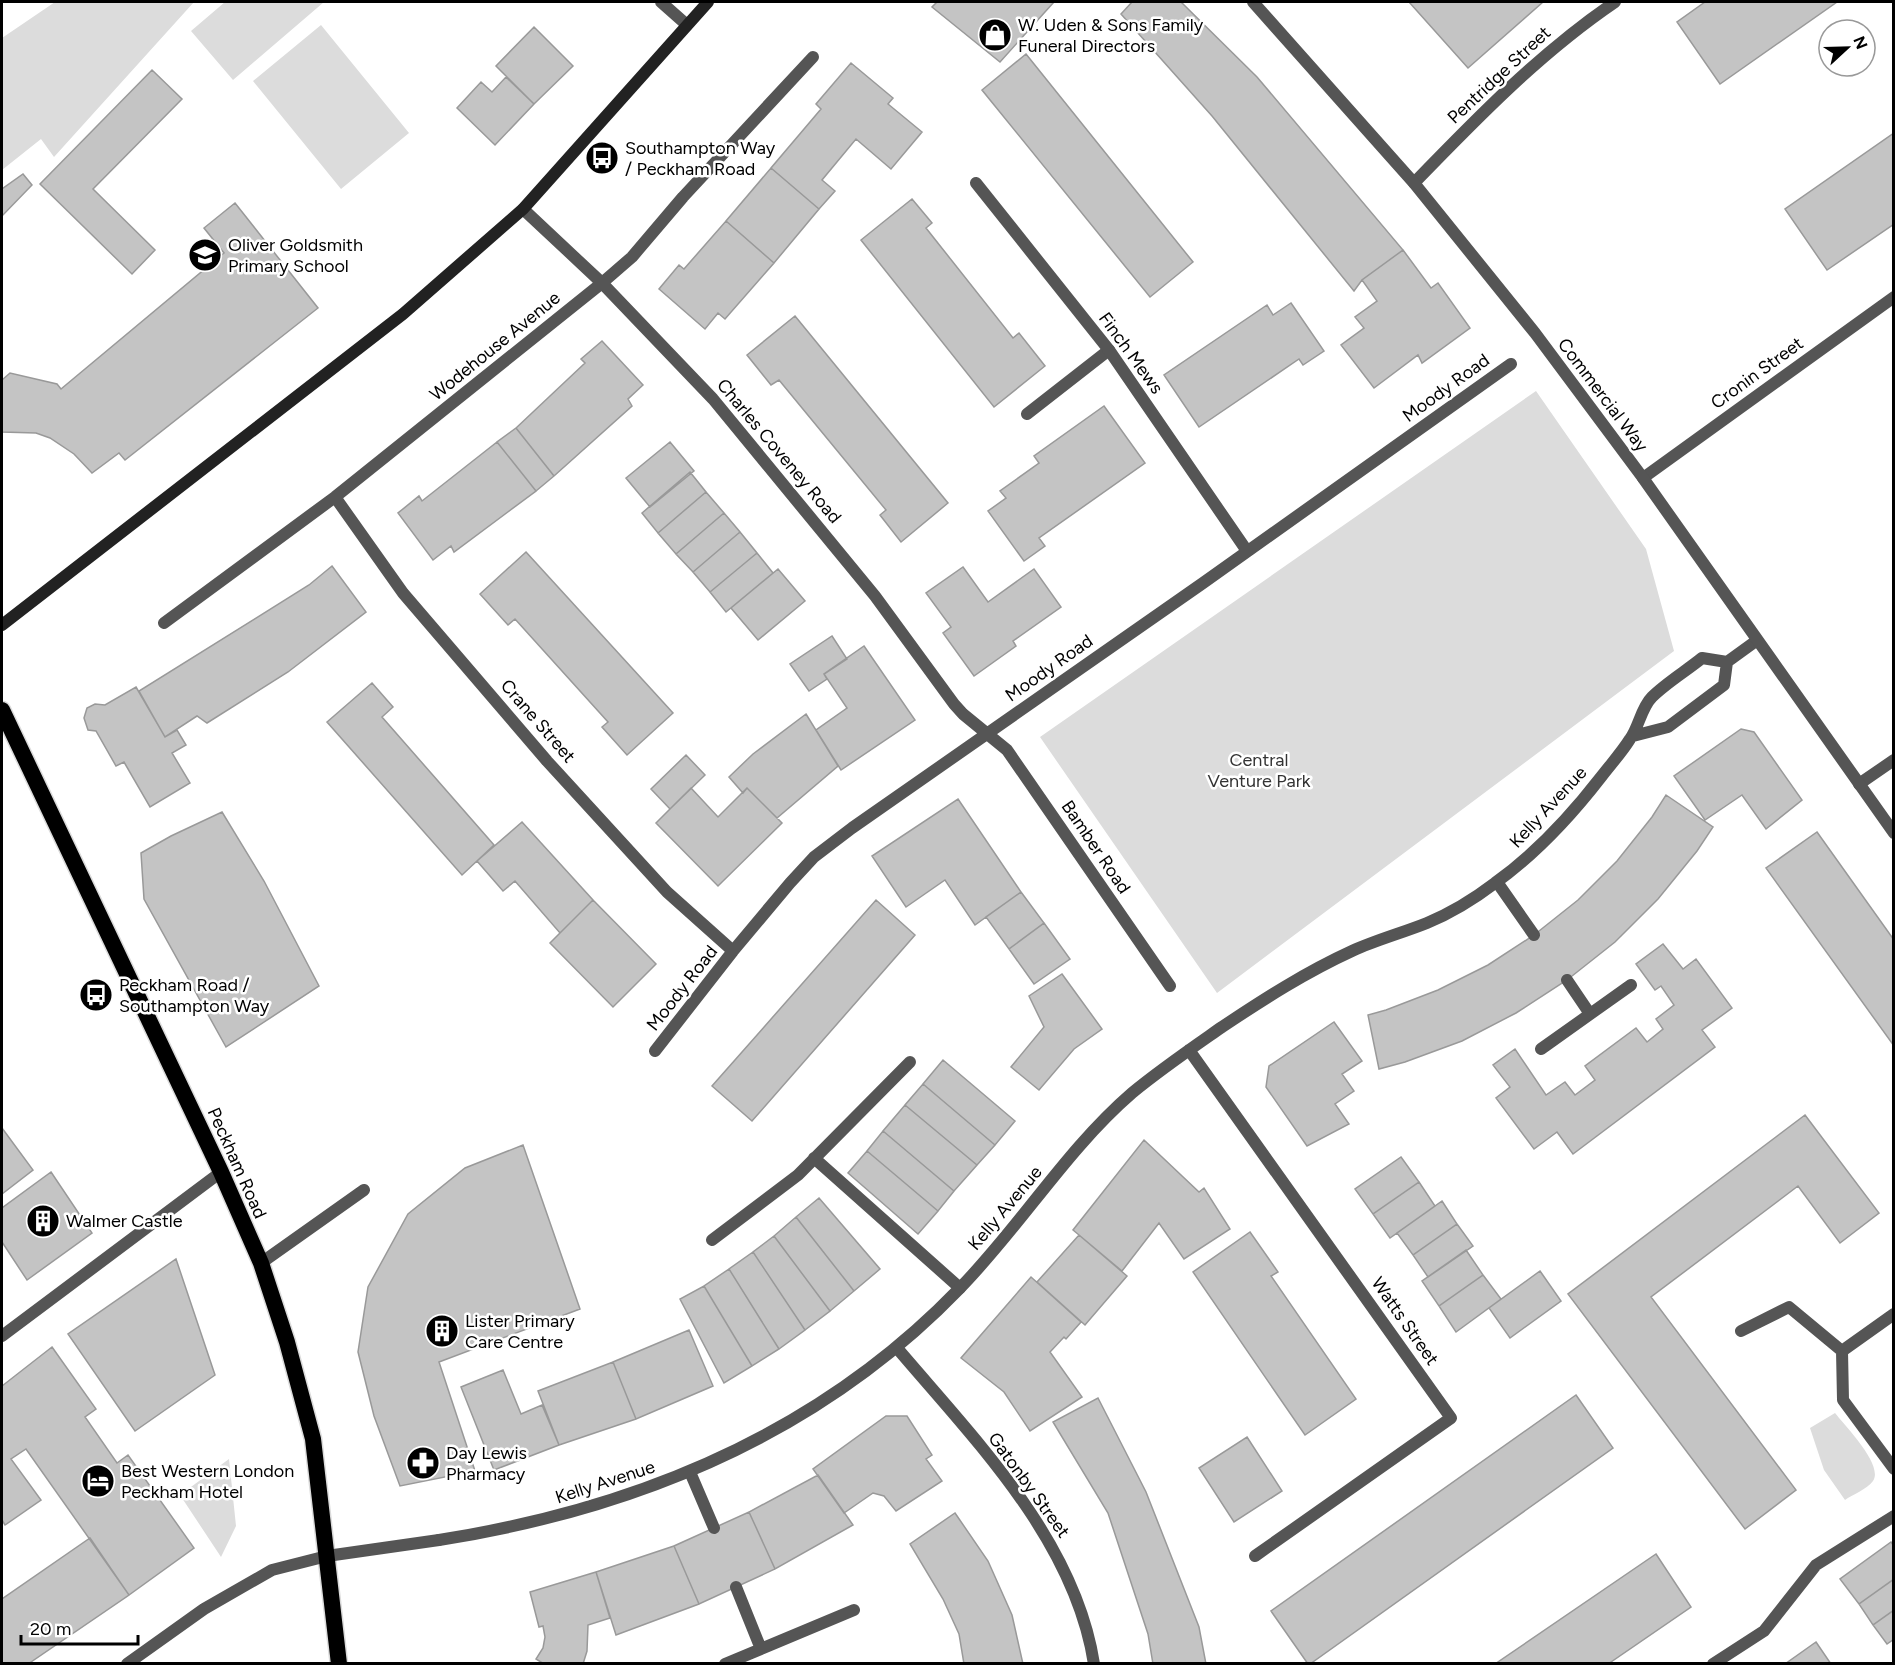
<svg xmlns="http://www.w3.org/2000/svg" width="1895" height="1665" viewBox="0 0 1895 1665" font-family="Figtree,sans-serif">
<rect width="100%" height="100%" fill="#fff"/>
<!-- green -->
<path fill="#dcdcdc" d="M55 2H194L54 157 41 139 2 170V38Z
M225 2H324L233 80 191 31Z
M321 25 409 133 341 189 253 81Z
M1536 391 1646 549 1674 651 1217 993 1040 737Z
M1835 1413C1845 1426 1884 1465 1873 1481 1867 1489 1852 1495 1845 1500L1824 1470 1810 1428Z
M229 1459 236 1526 221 1557 180 1495Z"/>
<!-- building -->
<path fill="#c4c4c4" stroke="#999" stroke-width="1.5" d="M937 2H1054L1000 62 932 7Z
M1132 2H1181L1257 77 1403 250 1362 280 1354 291 1212 116 1121 14Z
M1409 2H1543L1468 68Z
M1705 2H1837L1720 84 1677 22Z
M534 27 573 66 534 104 496 66Z
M1026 54 1193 262 1150 297 982 90Z
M851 63 893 98 888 104 922 132 891 169 856 139 822 180 835 191 819 209 771 168 821 109 816 104Z
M152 70 182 99 93 189 155 250 132 274 40 184Z
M506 77 534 104 495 145 457 108 481 82 492 92Z
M1894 133V224L1827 270 1785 209Z
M771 168 819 209 774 263 726 221Z
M23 174 32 185 2 216V189Z
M912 199 932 223 926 228 1013 338 1019 333 1045 366 994 407 861 240Z
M235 203 318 308 125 460 119 453 92 473 74 454 50 438 36 433 2 432V380L10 373 57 384 61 389 224 253 204 228Z
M726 221 774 263 725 319 718 313 705 329 659 289 679 265 684 269Z
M1403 250 1431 288 1438 283 1470 328 1422 363 1418 355 1374 388 1341 345 1364 328 1355 317 1377 301 1362 280Z
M1291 303 1324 351 1303 365 1299 359 1199 427 1164 375 1267 305 1273 315Z
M795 316 948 503 901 542 880 515 886 510 779 380 771 385 747 355Z
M602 341 643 385 628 399 632 406 554 476 516 428 585 363 581 359Z
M1104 406 1145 463 1039 538 1045 546 1024 561 988 511 1006 498 1000 491 1039 463 1034 456Z
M516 428 554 476 536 491 497 442Z
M497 442 536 491 454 552 451 546 433 560 398 513 419 496 422 501Z
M670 442 694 471 650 507 626 478Z
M690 472 706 492 658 533 642 513Z
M706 492 724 513 676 554 658 533Z
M724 513 740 532 693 572 676 554Z
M740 532 757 553 710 592 693 572Z
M526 552 673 713 627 755 602 727 608 722 515 619 508 625 480 594Z
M757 553 773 573 726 612 710 592Z
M332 566 366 612 288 672 207 723 197 716 165 737 139 691 309 585Z
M963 567 988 602 1034 569 1061 607 1013 641 1016 646 974 676 943 633 951 627 926 593Z
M778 569 805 601 758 640 731 608Z
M832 636 847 659 824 674 827 679 809 691 790 664Z
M864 646 915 720 841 770 816 730 847 708 824 674Z
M372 683 393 707 382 717 494 845 462 875 327 722Z
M136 687 165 737 177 730 186 745 172 753 190 783 150 807 124 762 116 766 96 731 88 730 84 718 87 708 95 704 105 705Z
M806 714 838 766 777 818 747 788 743 793 729 777 753 754Z
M1741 729 1754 732 1802 800 1766 829 1742 795 1705 820 1674 776Z
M686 755 705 775 670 809 651 789Z
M691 788 718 817 747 788 782 823 718 886 656 823Z
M1666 795 1713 827 1697 851 1658 899 1615 942 1567 980 1516 1013 1462 1041 1405 1062 1379 1069 1368 1015 1386 1010 1438 990 1488 965 1534 935 1578 900 1617 861 1652 817Z
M958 799 1021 892 975 925 945 880 906 907 872 856Z
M222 812 264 881 319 986 226 1047 144 899 141 853 171 836Z
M522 822 593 900 560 933 515 881 503 891 477 861Z
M1817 832 1894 940V1046L1766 868Z
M1021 892 1044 923 1009 949 986 917Z
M593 900 656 964 613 1007 550 943Z
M876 900 915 935 752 1121 712 1086Z
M1044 923 1070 959 1034 984 1009 949Z
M1663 944 1683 969 1696 959 1732 1008 1702 1030 1715 1047 1573 1154 1557 1132 1534 1149 1496 1098 1510 1087 1493 1065 1515 1049 1546 1095 1565 1082 1575 1095 1595 1080 1585 1066 1636 1028 1647 1042 1663 1029 1656 1019 1674 1005 1661 986 1655 990 1636 964Z
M1062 974 1102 1029 1074 1049 1039 1090 1011 1067 1044 1027 1029 996Z
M1334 1022 1362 1061 1342 1074 1354 1091 1335 1104 1349 1124 1307 1146 1266 1087 1269 1066Z
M943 1060 1015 1121 995 1145 923 1084Z
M923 1084 995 1145 977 1165 905 1105Z
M905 1105 977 1165 954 1191 883 1131Z
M1805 1115 1879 1213 1840 1243 1798 1186 1651 1297 1796 1490 1745 1529 1568 1294Z
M2 1128 33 1170 2 1194Z
M883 1131 954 1191 938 1211 867 1151Z
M1144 1140 1199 1192 1204 1188 1230 1229 1184 1259 1159 1223 1122 1271 1073 1230Z
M523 1145 580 1309 439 1362 475 1471 400 1486 374 1416 358 1352 368 1287 408 1214 465 1168Z
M867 1151 938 1211 918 1234 848 1173Z
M1401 1157 1419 1182 1373 1214 1355 1189Z
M51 1172 92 1233 27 1280 2 1242V1208Z
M1419 1182 1435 1206 1390 1238 1373 1214Z
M819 1198 880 1269 854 1291 796 1217Z
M1442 1201 1457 1224 1413 1255 1397 1233Z
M796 1217 854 1291 830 1311 774 1236Z
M1457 1224 1473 1246 1428 1277 1413 1255Z
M1250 1232 1278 1272 1271 1276 1356 1399 1305 1435 1193 1272Z
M1079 1235 1127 1276 1085 1325 1037 1282Z
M774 1236 830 1311 805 1330 753 1252Z
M1466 1250 1483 1275 1439 1306 1422 1281Z
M753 1252 805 1330 779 1349 729 1269Z
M176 1259 215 1375 135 1431 68 1334Z
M729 1269 779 1349 752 1366 704 1286Z
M1540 1271 1561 1301 1510 1338 1489 1308Z
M1483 1275 1501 1299 1456 1332 1439 1306Z
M1031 1277 1081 1322 1066 1339 1064 1337 1050 1352 1082 1397 1030 1431 1004 1392 961 1358Z
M704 1286 752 1366 724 1383 680 1299Z
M689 1330 713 1386 636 1419 613 1362Z
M52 1347 96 1409 85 1417 117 1463 128 1455 194 1548 129 1595 26 1449 11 1459 41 1500 5 1525 2 1520V1386Z
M613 1362 636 1419 559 1445 538 1391Z
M503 1370 521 1414 542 1405 559 1445 494 1470 461 1387Z
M1576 1395 1613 1448 1310 1664H1308L1271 1611Z
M1098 1398 1146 1492 1199 1627 1206 1664H1153L1148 1634 1108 1513 1053 1422Z
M886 1416H907L932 1455 926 1459 942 1481 896 1511 884 1496 873 1493 844 1513 813 1469Z
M1247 1437 1282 1491 1234 1522 1199 1468Z
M818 1475 853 1525 775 1569 749 1512Z
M749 1512 775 1569 699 1604 674 1546Z
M955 1513 988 1561 1012 1615 1023 1664H964L959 1634 943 1599 910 1544Z
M90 1538 129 1595 28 1664H2V1599Z
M1891 1542 1894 1546V1579L1859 1604 1840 1579Z
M674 1546 699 1604 616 1635 596 1572Z
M1656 1554 1691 1607 1608 1664H1495Z
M596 1572 610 1618 588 1625 587 1651 583 1664H544L536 1659 543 1648 545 1637 543 1626 539 1627 530 1592Z
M1894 1579V1610L1873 1625 1859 1604Z
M1894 1610V1639L1887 1644 1873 1625Z
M1816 1642 1831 1664H1785Z"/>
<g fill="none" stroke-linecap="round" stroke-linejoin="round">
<defs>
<path id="trunk" d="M2 710 221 1172 261 1263 287 1342 313 1439 339 1664"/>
</defs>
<!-- trunk casing -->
<use href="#trunk" stroke="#dbdbdb" stroke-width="19"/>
<!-- service -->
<path stroke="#555" stroke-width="12" d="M661 2 687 25
M1027 414 1109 350
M1497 882 1534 935
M1567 980 1590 1014
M1541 1049 1631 985
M814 1158 960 1288
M712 1240 798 1175 910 1062
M261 1263 364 1190
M690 1472 714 1528
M327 1556 439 1540
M736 1587 761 1649
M725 1664 854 1610"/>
<!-- minor -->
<path stroke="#555" stroke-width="12" d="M976 183 1109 350 1247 551
M1414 183C1477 118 1540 53 1615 2
M523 209 602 283 713 399 875 596 954 704 963 714 1007 750 1170 986
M1643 478 1894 297
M335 497 403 593 547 761 667 892 733 951
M164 623 335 497 602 283 632 257 683 197 813 57
M1633 736 1668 727 1724 685 1727 662
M1859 784 1894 760
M1189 1050 1451 1418 1255 1556
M655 1051 733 951 790 883 814 857 852 828 1203 583 1511 364
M1741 1331 1789 1307 1842 1351 1894 1314
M2 1336 221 1172
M897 1348C975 1440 1075 1540 1094 1664
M1842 1351 1843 1400 1894 1469
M439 1540C636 1509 819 1434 959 1289 1020 1227 1066 1150 1132 1093 1161 1069 1192 1048 1222 1027 1264 999 1306 972 1352 951 1376 940 1402 933 1427 923 1451 913 1474 899 1495 883 1537 853 1570 817 1601 777 1611 764 1622 752 1630 739 1639 727 1641 708 1652 697 1666 683 1686 671 1702 658L1727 662 1756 641
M127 1664 204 1609 272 1570 327 1556
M1713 1664 1764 1631 1816 1565 1894 1516"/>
<!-- tertiary -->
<path stroke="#555" stroke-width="12" d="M1253 2 1414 183 1535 333 1643 478 1894 833"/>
<!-- secondary -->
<path stroke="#222" stroke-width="12" d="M2 625 403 314 523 209 708 2"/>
<!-- trunk -->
<use href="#trunk" stroke="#000" stroke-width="16"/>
</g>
<!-- icons -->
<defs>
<symbol id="shop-disc" viewBox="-11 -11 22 22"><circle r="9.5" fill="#000" stroke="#fff"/><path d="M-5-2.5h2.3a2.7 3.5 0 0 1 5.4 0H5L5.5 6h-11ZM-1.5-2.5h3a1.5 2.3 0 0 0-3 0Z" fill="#fff"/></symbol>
<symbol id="bus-disc" viewBox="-11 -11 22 22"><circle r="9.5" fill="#000" stroke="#fff"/><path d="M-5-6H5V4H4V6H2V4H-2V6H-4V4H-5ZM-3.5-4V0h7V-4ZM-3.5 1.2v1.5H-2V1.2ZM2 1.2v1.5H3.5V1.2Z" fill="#fff"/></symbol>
<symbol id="school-disc" viewBox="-11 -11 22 22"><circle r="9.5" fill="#000" stroke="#fff"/><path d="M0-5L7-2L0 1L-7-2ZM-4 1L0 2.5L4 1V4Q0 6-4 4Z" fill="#fff"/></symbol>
<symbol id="building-disc" viewBox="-11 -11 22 22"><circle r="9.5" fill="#000" stroke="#fff"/><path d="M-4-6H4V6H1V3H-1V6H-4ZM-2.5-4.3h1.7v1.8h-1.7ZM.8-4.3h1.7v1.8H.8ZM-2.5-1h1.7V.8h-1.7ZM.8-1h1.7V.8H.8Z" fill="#fff"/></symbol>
<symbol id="pharmacy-disc" viewBox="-11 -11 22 22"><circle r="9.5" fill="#000" stroke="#fff"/><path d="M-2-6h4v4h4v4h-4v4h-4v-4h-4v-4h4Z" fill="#fff"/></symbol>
<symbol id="hotel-disc" viewBox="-11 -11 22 22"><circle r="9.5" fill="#000" stroke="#fff"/><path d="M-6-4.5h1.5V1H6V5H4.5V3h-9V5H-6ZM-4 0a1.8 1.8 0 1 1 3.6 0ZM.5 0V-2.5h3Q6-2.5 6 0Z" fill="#fff"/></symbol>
</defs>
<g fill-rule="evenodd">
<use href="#shop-disc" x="976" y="16" width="38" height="38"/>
<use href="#bus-disc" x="583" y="139" width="38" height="38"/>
<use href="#school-disc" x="186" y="236" width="38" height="38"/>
<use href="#bus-disc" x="77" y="976" width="38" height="38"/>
<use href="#building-disc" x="24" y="1202" width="38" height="38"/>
<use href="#building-disc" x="423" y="1312" width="38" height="38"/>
<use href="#pharmacy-disc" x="404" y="1444" width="38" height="38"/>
<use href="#hotel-disc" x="79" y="1462" width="38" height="38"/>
</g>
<g text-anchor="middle" stroke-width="5" stroke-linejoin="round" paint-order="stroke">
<!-- poi labels -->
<g font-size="18" fill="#000" stroke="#fff" text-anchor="start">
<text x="1018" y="31">W. Uden &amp; Sons Family<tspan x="1018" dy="21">Funeral Directors</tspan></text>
<text x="625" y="154">Southampton Way<tspan x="625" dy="21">/ Peckham Road</tspan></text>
<text x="228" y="251">Oliver Goldsmith<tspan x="228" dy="21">Primary School</tspan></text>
<text x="119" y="991">Peckham Road /<tspan x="119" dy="21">Southampton Way</tspan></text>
<text x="66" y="1227">Walmer Castle</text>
<text x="465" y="1327">Lister Primary<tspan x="465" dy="21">Care Centre</tspan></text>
<text x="446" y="1459">Day Lewis<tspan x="446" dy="21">Pharmacy</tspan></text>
<text x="121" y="1477">Best Western London<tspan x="121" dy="21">Peckham Hotel</tspan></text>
</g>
<!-- street labels -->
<g font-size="18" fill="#000" stroke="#fff">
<text transform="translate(1499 75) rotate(-43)" y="6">Pentridge Street</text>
<text transform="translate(495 346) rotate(-39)" y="6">Wodehouse Avenue</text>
<text transform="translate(1131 353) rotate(54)" y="6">Finch Mews</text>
<text transform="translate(1757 373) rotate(-36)" y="6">Cronin Street</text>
<text transform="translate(1446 388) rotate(-36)" y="6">Moody Road</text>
<text transform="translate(1603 395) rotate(53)" y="6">Commercial Way</text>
<text transform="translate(779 451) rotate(50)" y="6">Charles Coveney Road</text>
<text transform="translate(1049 668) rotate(-35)" y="6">Moody Road</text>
<text transform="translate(538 721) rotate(49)" y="6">Crane Street</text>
<text transform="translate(1548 807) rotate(-47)" y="6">Kelly Avenue</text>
<text transform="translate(1096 847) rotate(56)" y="6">Bamber Road</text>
<text transform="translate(682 988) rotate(-52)" y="6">Moody Road</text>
<text transform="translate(237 1163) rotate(66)" y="6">Peckham Road</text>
<text transform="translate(1005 1208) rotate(-50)" y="6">Kelly Avenue</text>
<text transform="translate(1405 1321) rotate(55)" y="6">Watts Street</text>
<text transform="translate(605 1482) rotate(-18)" y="6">Kelly Avenue</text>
<text transform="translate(1029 1485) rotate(54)" y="6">Gatonby Street</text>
</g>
<!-- park labels -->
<g font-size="18" fill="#333" stroke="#fff">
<text x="1259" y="766">Central<tspan x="1259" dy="21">Venture Park</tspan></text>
</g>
</g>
<!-- border -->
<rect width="1895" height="1665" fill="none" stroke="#000000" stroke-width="6"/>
<!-- north arrow -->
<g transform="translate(1847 48) rotate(68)"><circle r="28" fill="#ffffff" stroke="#999999" stroke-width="1.5"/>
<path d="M0-4.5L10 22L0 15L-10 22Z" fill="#000000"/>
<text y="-9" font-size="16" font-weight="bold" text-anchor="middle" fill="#000000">N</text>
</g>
<!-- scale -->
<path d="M21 1635v9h117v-9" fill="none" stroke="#000000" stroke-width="3"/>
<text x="30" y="1635" font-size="18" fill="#000000" stroke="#ffffff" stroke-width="4.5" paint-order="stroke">20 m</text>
</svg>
